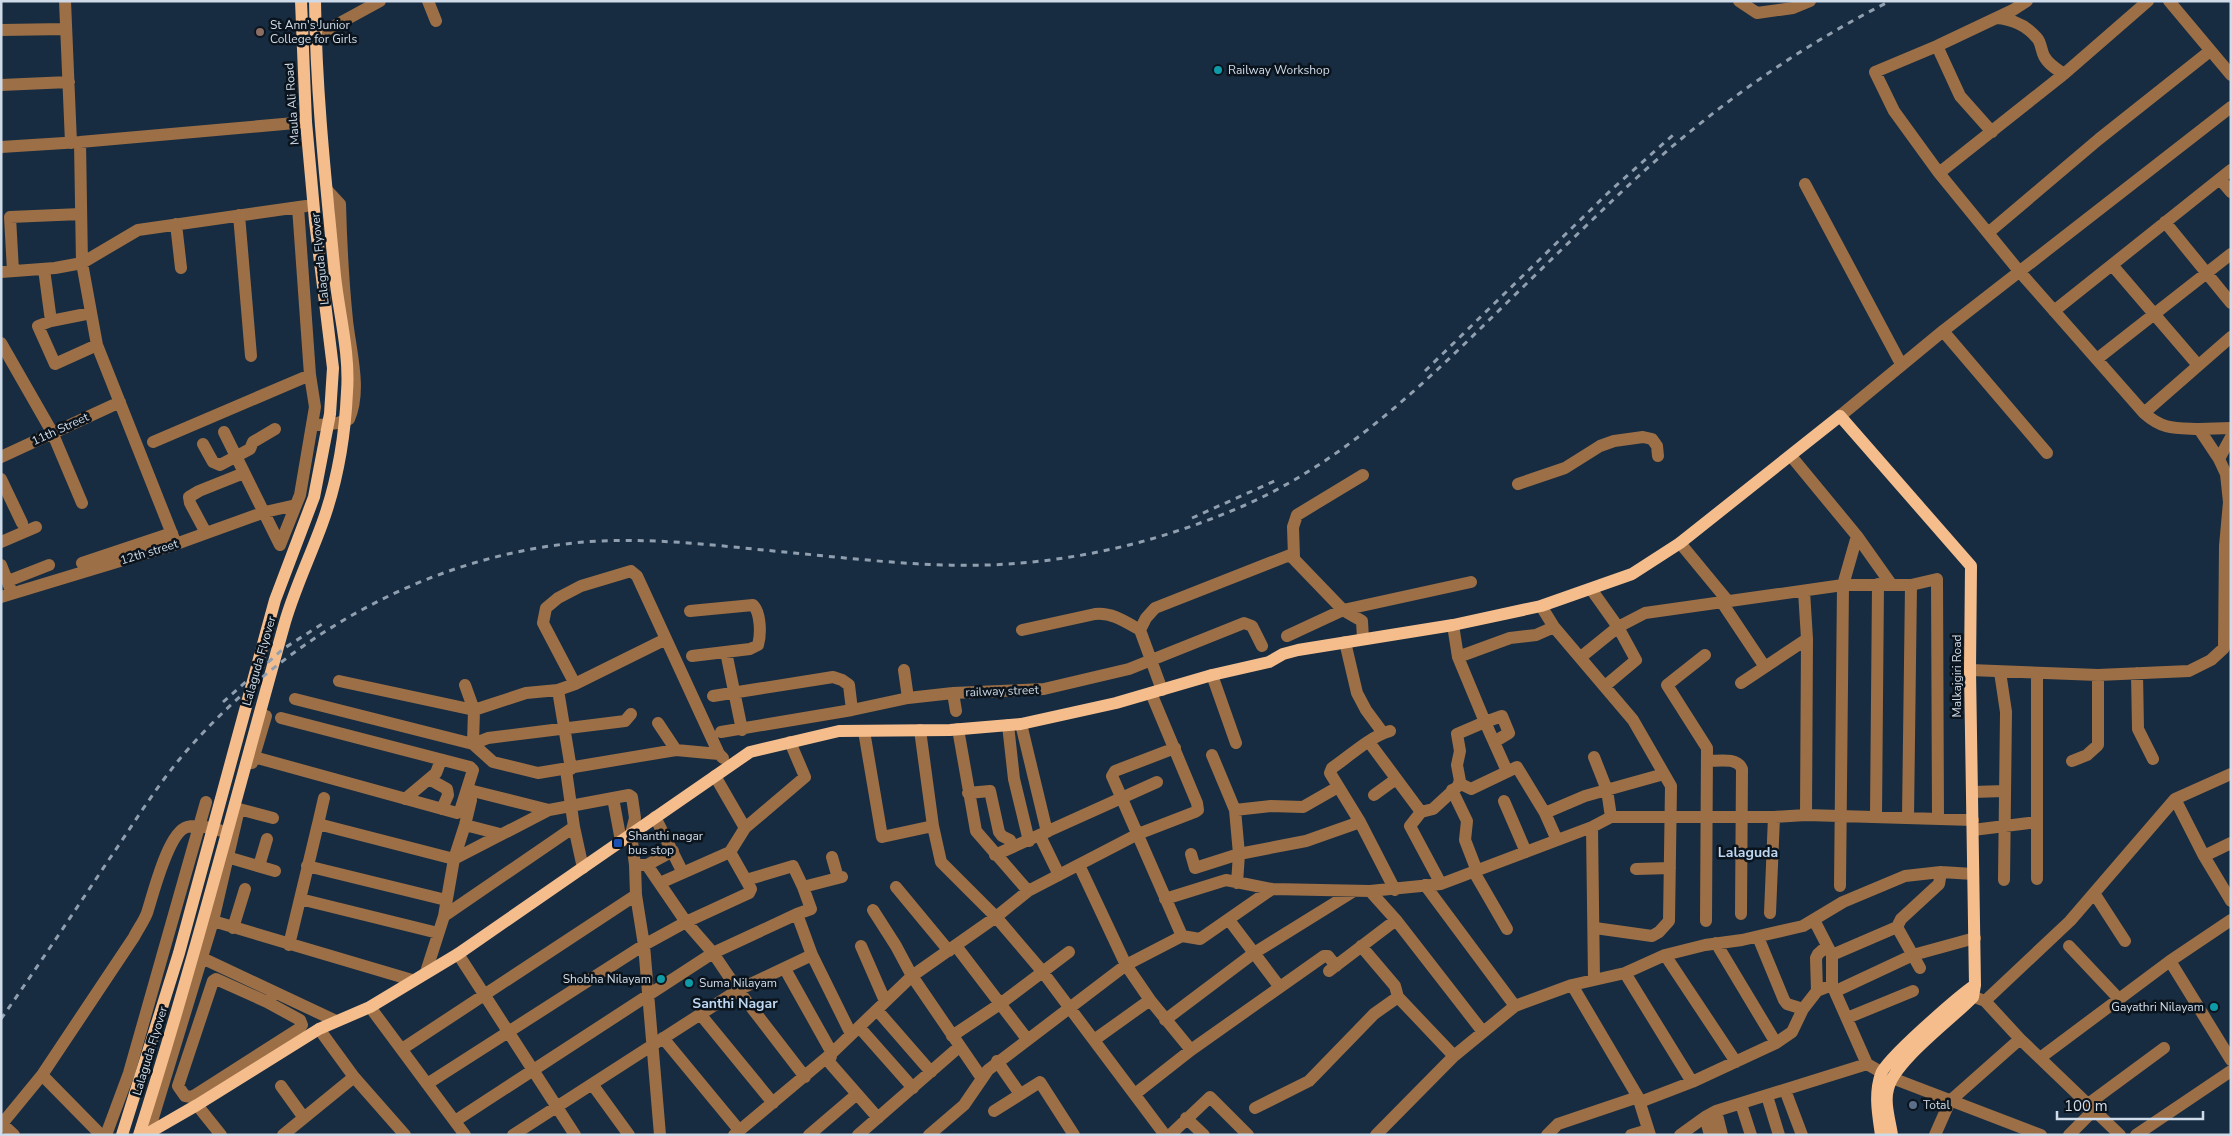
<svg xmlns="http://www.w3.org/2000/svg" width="2232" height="1136" viewBox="0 0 2232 1136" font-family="'Nunito Sans',sans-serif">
<rect width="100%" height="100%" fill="#172c40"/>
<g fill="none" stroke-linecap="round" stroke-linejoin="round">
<!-- minor -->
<path stroke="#9c6f46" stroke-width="12" d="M65 1 71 143
M428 1 436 21
M1739 1 1757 13 1793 8 1810 1
M2169 1 2231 75
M1996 18C2012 19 2026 25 2037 38 2041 42 2041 50 2044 56 2048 64 2056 69 2064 74
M1 30 66 29
M316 36 380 1
M1937 46 1960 96 1992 132
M1 85 69 82
M80 142 82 263 97 345 176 544
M1 147 80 142 306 122
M1939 173 1894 111 1875 72 1937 46 2013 10 2027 1
M2220 179 2231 192
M1805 184 1901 364
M239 215 251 356
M2165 222 2231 303
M176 224 181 268
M1988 233 2099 139 2210 51
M2112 265 2197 364
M44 269 51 321
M13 271 10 217 81 214
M1 272 55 268 82 263 138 230 306 206
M2054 311 2231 170
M91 313 51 321 38 326 55 364 97 345
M1943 331 2047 453
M1 343 52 432 82 503
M2097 359 2231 254
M2144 413 2231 337
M1840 416 1943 331 2231 107
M319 425 338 423 349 419C362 390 350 350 347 320 343 281 341 243 340 204L327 190
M2199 429 2231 428
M224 432 280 545
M153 442 310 375
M203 444 213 462 220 465 250 449 253 442 275 429
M1791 456 1857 536 1843 585 1840 886
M1 457 120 402
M2219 459 2231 437
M1 479 22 523
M1518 484 1565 468 1600 446 1614 441 1643 437 1652 439 1657 446 1658 456
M206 533 190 503 189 497 199 491 244 473
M1857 536 1891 584
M1 542 36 527
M1680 543 1727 600
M280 545 300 495 315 407 310 375 298 207
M1294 557 1293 527 1297 515 1363 475
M82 563 172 533
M1 565 10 588
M8 581 49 565
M1911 585 1937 579 1938 819
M1591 589 1618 627 1636 660 1605 686
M1804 591 1807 639 1806 815
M1 597 176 544 265 512 296 505
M1721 601 1765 667
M1541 606 1554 627 1633 720 1671 786 1669 921 1659 932 1652 936 1595 928
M690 611 753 605C761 613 761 635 758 645L750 649 692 656
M1453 625 1458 657 1510 638 1536 635 1554 627
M1022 630 1095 614C1112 612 1126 622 1140 630L1162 690
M1140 630 1146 618 1155 608 1290 555 1343 610 1362 621 1363 639
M1287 636 1343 610 1471 582
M1345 642 1357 693 1366 710 1383 733
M726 652 742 730
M1705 655 1667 685 1707 748 1706 921
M1581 657 1618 627 1645 613 1843 585H1911L1908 817
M904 670 908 698
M1970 670 2098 675 2189 671 2211 660 2224 648 2225 546 2229 502 2226 474 2219 459 2199 429C2175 428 2163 430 2144 413L2019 271 1939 173 2064 74 2148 1
M2000 672 2006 712 2004 880
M2137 673 2138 729 2153 759
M1212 675 1236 743
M339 681 474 710 473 744 488 738 625 721 631 714
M1741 683 1807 639
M575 684 666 639
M465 685 474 710 526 693 558 690 571 769
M558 690 575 684 543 623 546 608 558 598 581 586 631 571 637 576 719 754 723 758
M953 693 956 711
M713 696 833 677 842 680 849 685 852 710
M295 699 473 744 493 762 538 773 676 750 719 754
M658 723 676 750
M1021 724 1047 832
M1008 725 1014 779 1029 841
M958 729 976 831 1028 891
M920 730 933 826 941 862 996 917 1042 971 1165 1135
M864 731 882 837 933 826
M1390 731C1369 737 1350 756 1332 768L1330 773 1360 822 1395 890
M721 732 852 710 908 698 953 693 1044 689 1129 669 1244 623 1252 626 1262 646
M1369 742 1421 812
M1494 742 1509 733 1502 716 1485 722 1507 771
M1175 748 1115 771 1112 776 1182 936
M1212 755 1235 810 1239 854 1237 883
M254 757 457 813 460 811 473 770 470 767 281 718
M1594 757 1607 790 1611 817
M1707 761C1719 761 1737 757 1742 769L1741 914
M2072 761 2087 755 2098 745V675
M252 763 266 716
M566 770 574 827 583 868
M715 776 745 828
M429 779 447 789 448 795 442 809
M1459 783 1471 789 1517 767 1545 813 1557 840
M1452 790 1467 821 1465 840 1477 871
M473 791 549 810
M1972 792 2005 791
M968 793 990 791 999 832 1002 836 1010 840 1013 847
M1374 795 1396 779
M613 798 621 841
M405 799 436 773 441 760
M2175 799 2204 856 2231 901
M1504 801 1526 852
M1235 810 1271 806 1303 807 1338 787
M1545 813 1585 796 1664 774
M1876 816 1878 584
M655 817 683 873
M318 824 324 798
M465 825 500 834
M1592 827 1594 980
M1973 830 2037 822
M1040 836 1059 875
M1191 854 1195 868 1239 854 1306 841 1360 822
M995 855 1157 782
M2204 856 2231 843
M227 857 275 871
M832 857 838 878
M635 865H647L686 922 713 953 738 990 805 1077
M647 865 673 851
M1079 865 1126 965 1150 1000 1191 1050
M259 866 267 839
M307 866 446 900
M1636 869 1670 868
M1474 872 1507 929
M2037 879V673
M660 883 730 852 745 828 805 777 790 742
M1441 884 1410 826 1421 812 1433 809 1458 786 1460 781 1457 765 1460 751 1457 734 1485 722 1458 657
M1425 885 1515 1006
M803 887 842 877
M896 887 949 951
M1370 891 1396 920 1483 1032
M2094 893 2125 941
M300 899 438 933
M1165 899 1226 880 1272 889 1370 891 1441 884 1592 827 1611 817H1774L1806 815 1973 820
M873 910 896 946 912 976 981 1077
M1770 913 1774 817
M797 914 812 955 851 1034
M444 916 574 827
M1229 920 1279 986
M1814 920 1832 955V985L1867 1064 1881 1072
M213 921 412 980
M1897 927 1920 968
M233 928 245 889
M1758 937 1784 1000 1787 1004 1803 1009
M1716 943 1776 1043
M289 945 318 824 454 859 549 810 629 795 632 797 635 818 631 834 635 865 636 895 644 945 660 1135
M861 946 885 1001
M956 946 1027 1039
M1361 946 1395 986 1398 997 1454 1056
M2069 946 2119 999
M458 954 575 1135
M1665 955 1736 1062
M1832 955 1897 927 1901 919 1939 884 1941 872
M202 958 336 1021
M2170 961 2231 1060
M785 969 832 1053 829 1062 878 1118
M1329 971 1396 920
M426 972 444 916 454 859 465 825 471 800
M1625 973 1692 1082
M1572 985 1638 1097 1650 1135
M1817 991 1816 958 1818 954 1827 946
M1836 991 1913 955 1975 938
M1977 998 1985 1001 2020 1039 2120 1135
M1985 1001 2070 921 2175 799 2231 774
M267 1002 300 1020 302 1025 300 1028 192 1097 185 1096 178 1086 213 981 216 979 267 1002 275 993
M370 1007 465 1135
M877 1010 931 1072
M700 1014 773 1103
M1847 1018 1913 991
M1165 1020 1254 953 1354 891
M859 1027 913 1088
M319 1029 354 1077 405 1135
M952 1036 1000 1004 1069 952
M663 1038 739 1130
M1094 1040 1150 1000
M402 1049 636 895
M2040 1058 2170 961 2231 920
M997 1061 1020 1094
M42 1075 101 1135
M1892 1078 2041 1135
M427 1084 644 945 686 922 749 893 751 889 730 852
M592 1084 629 1135
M281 1086 304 1118
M1785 1090 1802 1135
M1135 1094 1191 1050 1324 956H1328L1336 966
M1767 1096 1779 1135
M1640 1102 1692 1082 1776 1043 1792 1032 1803 1009 1817 991 1832 985
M1741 1104 1751 1135
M2088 1104 2164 1048
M197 1105 221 1135
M1255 1108 1309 1081 1374 1014 1398 997
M994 1111 1040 1082 1074 1135
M1716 1111 1722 1135
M1705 1117 1710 1135
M1186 1118 1204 1135
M455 1121 713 953 797 914 811 909 803 887 793 866 746 880
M2 1124 14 1135
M1 1125 42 1075 134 937C138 929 144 921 147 913 153 895 168 832 187 827 200 823 220 831 233 834
M149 1131 213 921 239 809 273 818
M106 1135 129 1073 206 802
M283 1135 354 1077
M513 1135 738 990 812 955
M734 1135 832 1053 912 976 996 917 1028 891 1138 834 1195 812 1198 810 1197 803 1151 693
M809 1135 857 1094
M858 1135 959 1047
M929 1135 964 1105 988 1070 1126 965 1182 936 1200 939 1272 889
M1170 1135 1210 1097 1248 1135
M1376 1135 1454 1056 1515 1006 1572 985 1625 973 1665 955 1705 945 1742 940 1803 926 1843 902 1905 876 1941 872 1973 874
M1547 1135 1558 1124 1638 1097
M1631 1135 1648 1130
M1680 1135 1705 1117 1716 1111 1867 1064
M1935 1135 1950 1101 2020 1039
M2069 1135 2094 1110
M2136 1135 2231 1071"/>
<!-- major -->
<path stroke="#f5bd8c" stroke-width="12" d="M122 1135 179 953 275 600 314 497 330 414 333 368 315 221 306 122 301 1
M139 1135C193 966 237 793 285 622 295 588 310 557 322 524 337 483 345 435 347 392 350 353 339 314 335 276 326 184 316 93 315 1
M145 1135 197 1105 319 1029 370 1007 458 954 750 752 839 731 950 730 1021 724 1116 703 1212 675 1269 662 1283 654 1298 650 1453 625 1541 606 1632 574 1680 543 1840 416 1971 566 1970 670 1975 985 1973 997C1952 1019 1894 1061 1888 1089 1884 1103 1890 1121 1892 1135
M1881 1135C1878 1114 1874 1094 1881 1074 1885 1060 1960 995 1975 985"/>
<!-- rail -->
<path stroke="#909faf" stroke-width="3" stroke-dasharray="6 6" stroke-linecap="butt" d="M1425 371 1611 190 1673 135
M1192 518 1279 479
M223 702 283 649 325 622
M1 1019C38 966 74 912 110 858 134 823 156 787 183 755 288 633 437 550 599 541 664 538 730 547 794 553 858 559 923 567 988 565 1077 562 1162 541 1243 506 1335 466 1410 397 1481 328 1524 286 1568 243 1612 201 1695 121 1787 53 1890 1"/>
</g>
<!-- markers -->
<circle fill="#8d6e63" stroke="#0b141d" stroke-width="2" cx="260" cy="32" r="5"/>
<g fill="#0f9aa8" stroke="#0b141d" stroke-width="2">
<circle cx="1218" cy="70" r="5"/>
<circle cx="661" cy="979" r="5"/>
<circle cx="689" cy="983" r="5"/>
<circle cx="2214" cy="1007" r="5"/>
</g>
<rect fill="#1a4fb4" stroke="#0b141d" stroke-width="2" x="613" y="838" width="10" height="10" rx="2.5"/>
<circle fill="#5c6f8a" stroke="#0b141d" stroke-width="2" cx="1913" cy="1105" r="5"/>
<g text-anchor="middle" stroke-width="5" stroke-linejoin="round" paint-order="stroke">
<!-- poi labels -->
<g font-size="12" fill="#cfdbe9" stroke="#0b141d" text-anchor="start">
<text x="270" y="29">St Ann's Junior<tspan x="270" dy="14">College for Girls</tspan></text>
<text x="1228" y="74">Railway Workshop</text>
<text x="628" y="840">Shanthi nagar<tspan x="628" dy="14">bus stop</tspan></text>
<text x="651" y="983" text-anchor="end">Shobha Nilayam</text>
<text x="699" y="987">Suma Nilayam</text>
<text x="2204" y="1011" text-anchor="end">Gayathri Nilayam</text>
<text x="1923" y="1109">Total</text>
</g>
<!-- street labels -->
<g font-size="12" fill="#cfdbe9" stroke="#0b141d">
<text transform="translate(292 104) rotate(-94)" y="4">Maula Ali Road</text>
<text transform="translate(320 259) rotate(-96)" y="4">Lalaguda Flyover</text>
<text transform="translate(60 429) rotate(-25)" y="4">11th Street</text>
<text transform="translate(149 552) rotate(-17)" y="4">12th street</text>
<text transform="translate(259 661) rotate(-74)" y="4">Lalaguda Flyover</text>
<text transform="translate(1957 676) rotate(-90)" y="4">Malkajgiri Road</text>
<text transform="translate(1002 691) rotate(-2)" y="4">railway street</text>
<text transform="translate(150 1051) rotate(-73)" y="4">Lalaguda Flyover</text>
</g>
<!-- neighbourhood labels -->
<g font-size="14" font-weight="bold" fill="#bdd7f1" stroke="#0b141d">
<text x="1748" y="857">Lalaguda</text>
<text x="735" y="1008">Santhi Nagar</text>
</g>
</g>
<!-- border -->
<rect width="2232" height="1136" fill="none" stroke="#cfdbe9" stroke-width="5"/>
<!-- scale -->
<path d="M2057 1111v8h146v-8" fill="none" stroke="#cfdbe9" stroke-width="2.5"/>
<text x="2064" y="1111" font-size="15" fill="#cfdbe9" stroke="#0b141d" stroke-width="4" paint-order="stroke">100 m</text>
</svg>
